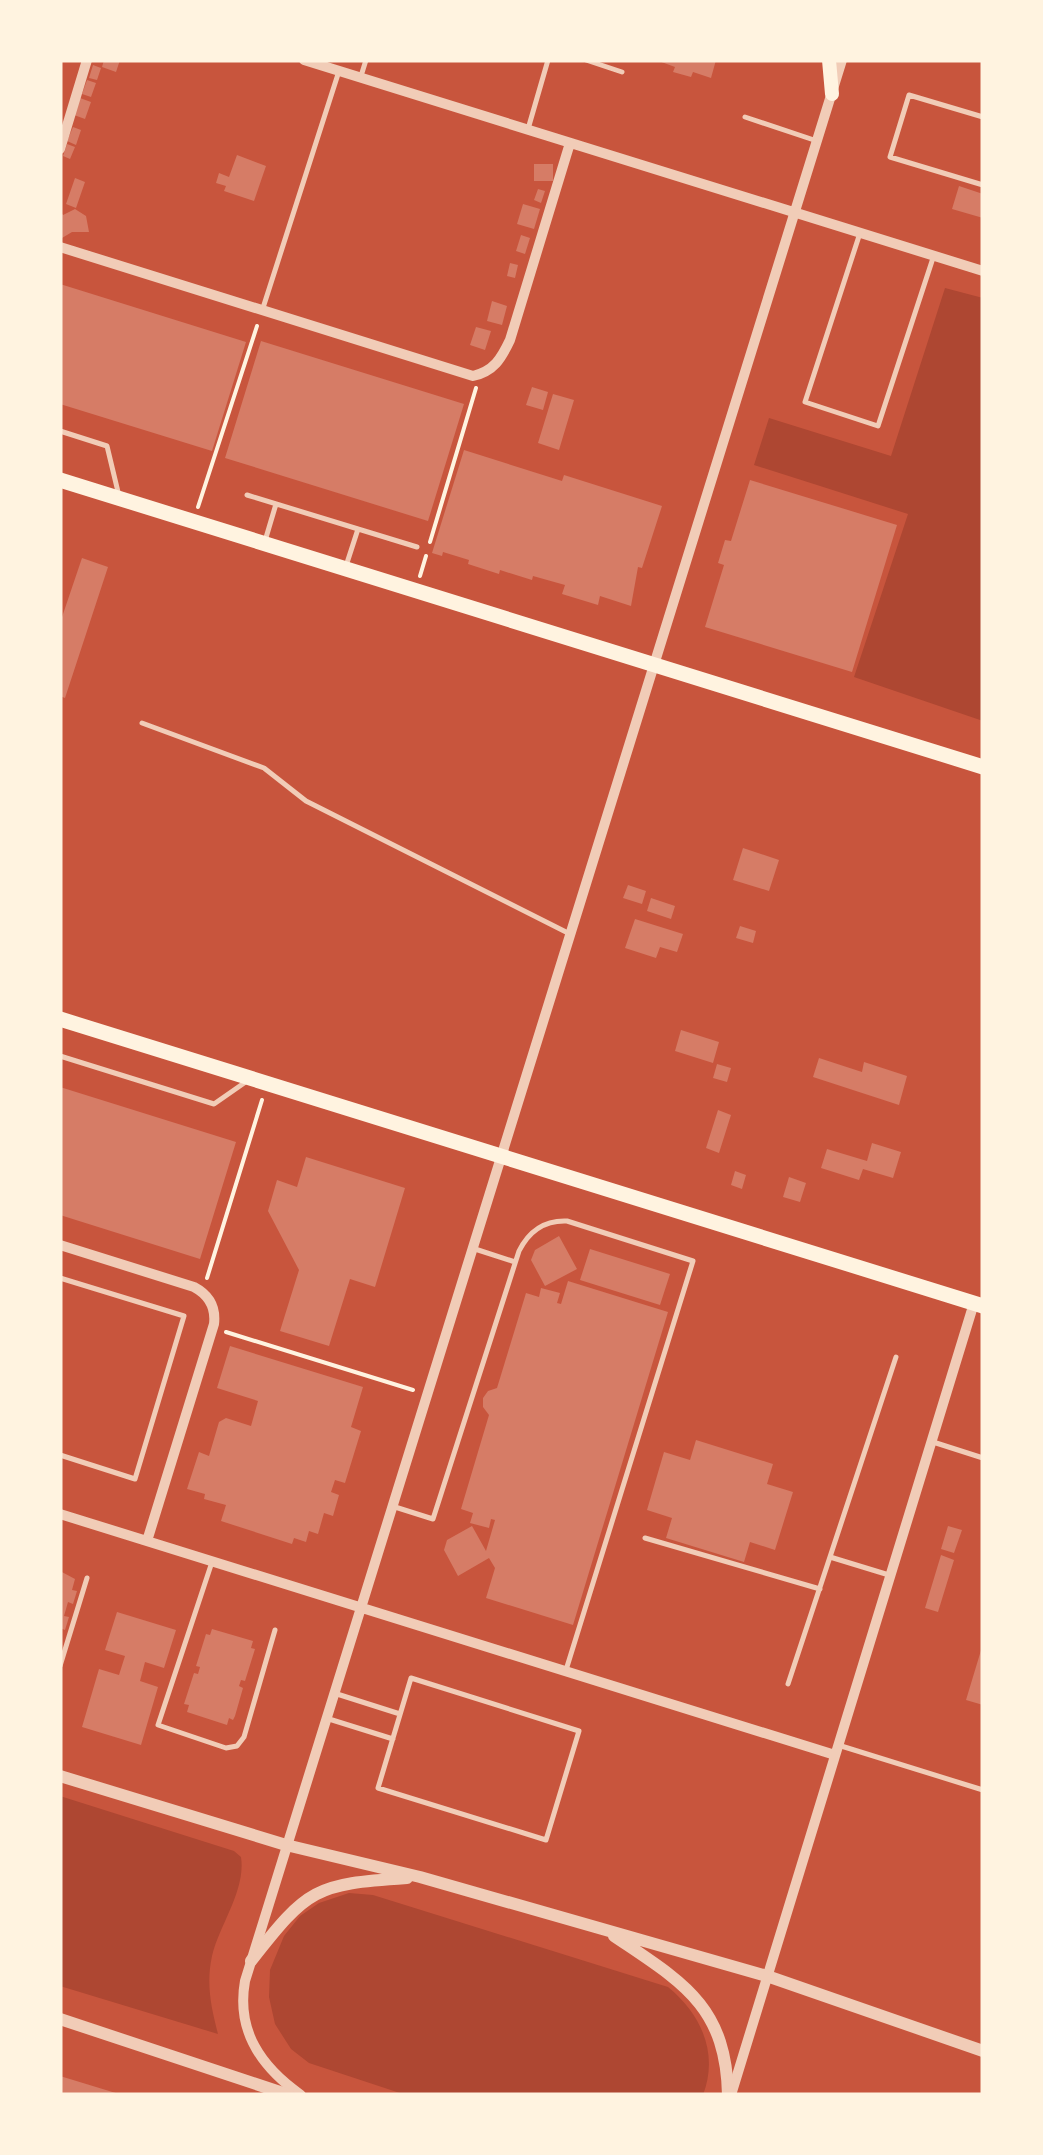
<svg xmlns="http://www.w3.org/2000/svg" width="1043" height="2155" viewBox="0 0 1043 2155" font-family="'DM Sans',sans-serif">
<rect width="100%" height="100%" fill="#c8553d"/>
<!-- green -->
<path fill="#ae4732" d="M945 288 983 298V721L854 677 908 514 754 465 769 418 891 456Z
M60 1796 234 1851 241 1857C246 1890 220 1924 212 1956 206 1984 211 2007 218 2034L60 1986Z
M349 1893 373 1895 668 1987C701 2014 719 2053 703 2095H406L309 2063 291 2049 275 2024 269 1997 270 1970 284 1936 300 1916 319 1903Z"/>
<!-- building -->
<path fill="#d67c66" d="M104 60H120L116 72 102 67Z
M656 60H716L711 78 693 72 691 77 673 72 675 67Z
M93 65 101 68 97 80 89 78Z
M87 80 96 83 91 97 82 94Z
M80 98 91 102 85 119 74 115Z
M73 127 81 130 76 145 67 141Z
M67 144 75 147 70 159 63 156Z
M237 155 266 166 254 201 224 191 226 186 216 183 219 173 229 177Z
M534 164H553V181H534Z
M75 178 85 182 76 208 66 204Z
M959 186 983 194V218L952 209Z
M538 189 545 191 541 203 534 200Z
M523 204 540 209 534 229 517 224Z
M75 209 86 216 89 232H72L62 238 60 211 63 215Z
M521 235 530 238 525 254 516 251Z
M510 263 518 265 515 278 507 276Z
M60 284 246 342 212 451 60 404Z
M492 301 507 306 502 325 487 321Z
M476 327 491 331 485 350 470 345Z
M261 341 464 404 428 521 225 458Z
M532 387 548 392 543 410 526 405Z
M553 394 574 400 559 450 538 443Z
M464 450 562 481 564 475 662 506 642 568 638 567 631 606 600 596 598 605 562 594 565 585 533 576 532 580 500 570 499 574 468 564 469 560 443 552 442 556 432 553Z
M750 480 897 525 852 672 705 627 724 565 718 563 725 540 731 541Z
M82 558 108 567 65 698 60 696V623Z
M743 848 779 860 769 891 733 880Z
M628 885 646 891 642 904 623 898Z
M651 898 675 906 671 919 647 911Z
M635 919 683 934 677 952 660 947 656 958 625 948Z
M740 926 756 931 753 943 736 938Z
M681 1030 719 1042 713 1063 675 1051Z
M819 1058 862 1072 864 1062 907 1076 899 1105 813 1077Z
M717 1064 731 1068 727 1082 713 1078Z
M60 1087 236 1142 200 1259 60 1215Z
M718 1110 731 1115 719 1153 706 1148Z
M872 1143 901 1152 893 1178 863 1169 859 1180 821 1168 827 1149 867 1161Z
M306 1157 405 1188 375 1287 350 1279 329 1346 280 1331 299 1270 268 1211 277 1180 297 1187Z
M735 1171 746 1175 742 1189 731 1185Z
M789 1177 806 1183 800 1202 783 1197Z
M559 1236 577 1269 545 1286 531 1260 535 1250Z
M590 1249 670 1274 660 1305 580 1280Z
M568 1281 668 1312 573 1625 486 1598 495 1568 489 1558 458 1576 444 1550 447 1540 472 1526 486 1551 495 1520 491 1519 489 1528 470 1523 473 1513 461 1509 489 1415 483 1407V1398L488 1391 497 1388 526 1293 539 1297 541 1288 560 1293 557 1303 561 1304Z
M230 1346 363 1387 351 1427 361 1431 345 1483 335 1480 331 1492 339 1495 333 1516 324 1513 318 1534 309 1531 306 1542 294 1538 292 1544 221 1521 226 1505 204 1499 205 1494 187 1489 199 1452 209 1456 219 1422 226 1418 251 1426 258 1401 217 1388Z
M696 1440 773 1464 767 1484 793 1492 775 1550 750 1542 744 1562 666 1538 672 1518 647 1510 664 1452 690 1460Z
M948 1526 962 1530 954 1553 941 1549Z
M941 1555 954 1560 938 1612 925 1608Z
M60 1571 75 1579 72 1590 77 1591 73 1604 68 1602 64 1616 69 1617 65 1630 60 1628Z
M117 1612 176 1630 164 1668 145 1662 140 1681 158 1687 141 1745 82 1727 99 1669 119 1675 125 1656 105 1650Z
M212 1629 253 1641 251 1648 255 1649 245 1681 241 1680 239 1686 243 1688 235 1716 233 1720 229 1718 227 1725 187 1712 189 1705 184 1704 194 1673 198 1674 200 1667 196 1666 206 1634 210 1635Z
M982 1647H983V1705L966 1700Z
M60 2076 119 2094V2095H60Z"/>
<g fill="none" stroke-linecap="round" stroke-linejoin="round">
<!-- path -->
<path stroke="#fff3e0" stroke-width="4" d="M198 507 257 326
M430 542 476 388
M420 576 426 556
M207 1278 262 1100
M226 1332 413 1390"/>
<!-- service -->
<path stroke="#f1ccb7" stroke-width="5" d="M586 60 622 72
M361 76 366 60
M745 117 817 141
M983 117 909 95 890 157 983 185
M528 129 548 60
M860 233 805 402 878 426 933 258
M262 311 339 71
M60 431 107 446 119 496
M247 495 417 547
M265 541 276 504
M346 566 358 529
M142 723 264 768 306 801 568 933
M60 1056 214 1104 247 1081
M475 1249 515 1262
M60 1278 184 1316 135 1479 60 1455
M933 1442 983 1458
M395 1507 433 1519 519 1251C529 1231 544 1220 567 1221L693 1261 566 1670
M645 1538 820 1589
M830 1557 889 1575
M212 1562 158 1725 226 1748 237 1746 244 1737 275 1630
M60 1666 87 1578
M411 1678 579 1731 546 1840 378 1788Z
M788 1684 896 1357
M337 1694 400 1714
M329 1719 393 1739
M838 1745 983 1790"/>
<!-- minor -->
<path stroke="#f1ccb7" stroke-width="10" d="M304 60 983 271
M60 149 87 60
M60 247 473 376C494 371 501 359 510 340L570 143
M60 1245 194 1287C209 1295 216 1307 214 1324L147 1541
M60 1514 835 1755
M301 2095C261 2067 236 2031 245 1981L842 60
M731 2095 974 1303"/>
<!-- tertiary -->
<path stroke="#f1ccb7" stroke-width="12" d="M60 1776 286 1845 420 1877 767 1976 983 2051
M614 1936C682 1982 726 2005 728 2095
M251 1961C308 1888 315 1884 407 1878
M60 2019 289 2095"/>
<!-- secondary -->
<path stroke="#fff3e0" stroke-width="14" d="M829 60 832 94"/>
<!-- primary -->
<path stroke="#fff3e0" stroke-width="15" d="M60 480 983 767
M60 1019 983 1306"/>
</g>
<!-- border -->
<rect width="1043" height="2155" fill="none" stroke="#fff3e0" stroke-width="125"/>
</svg>
